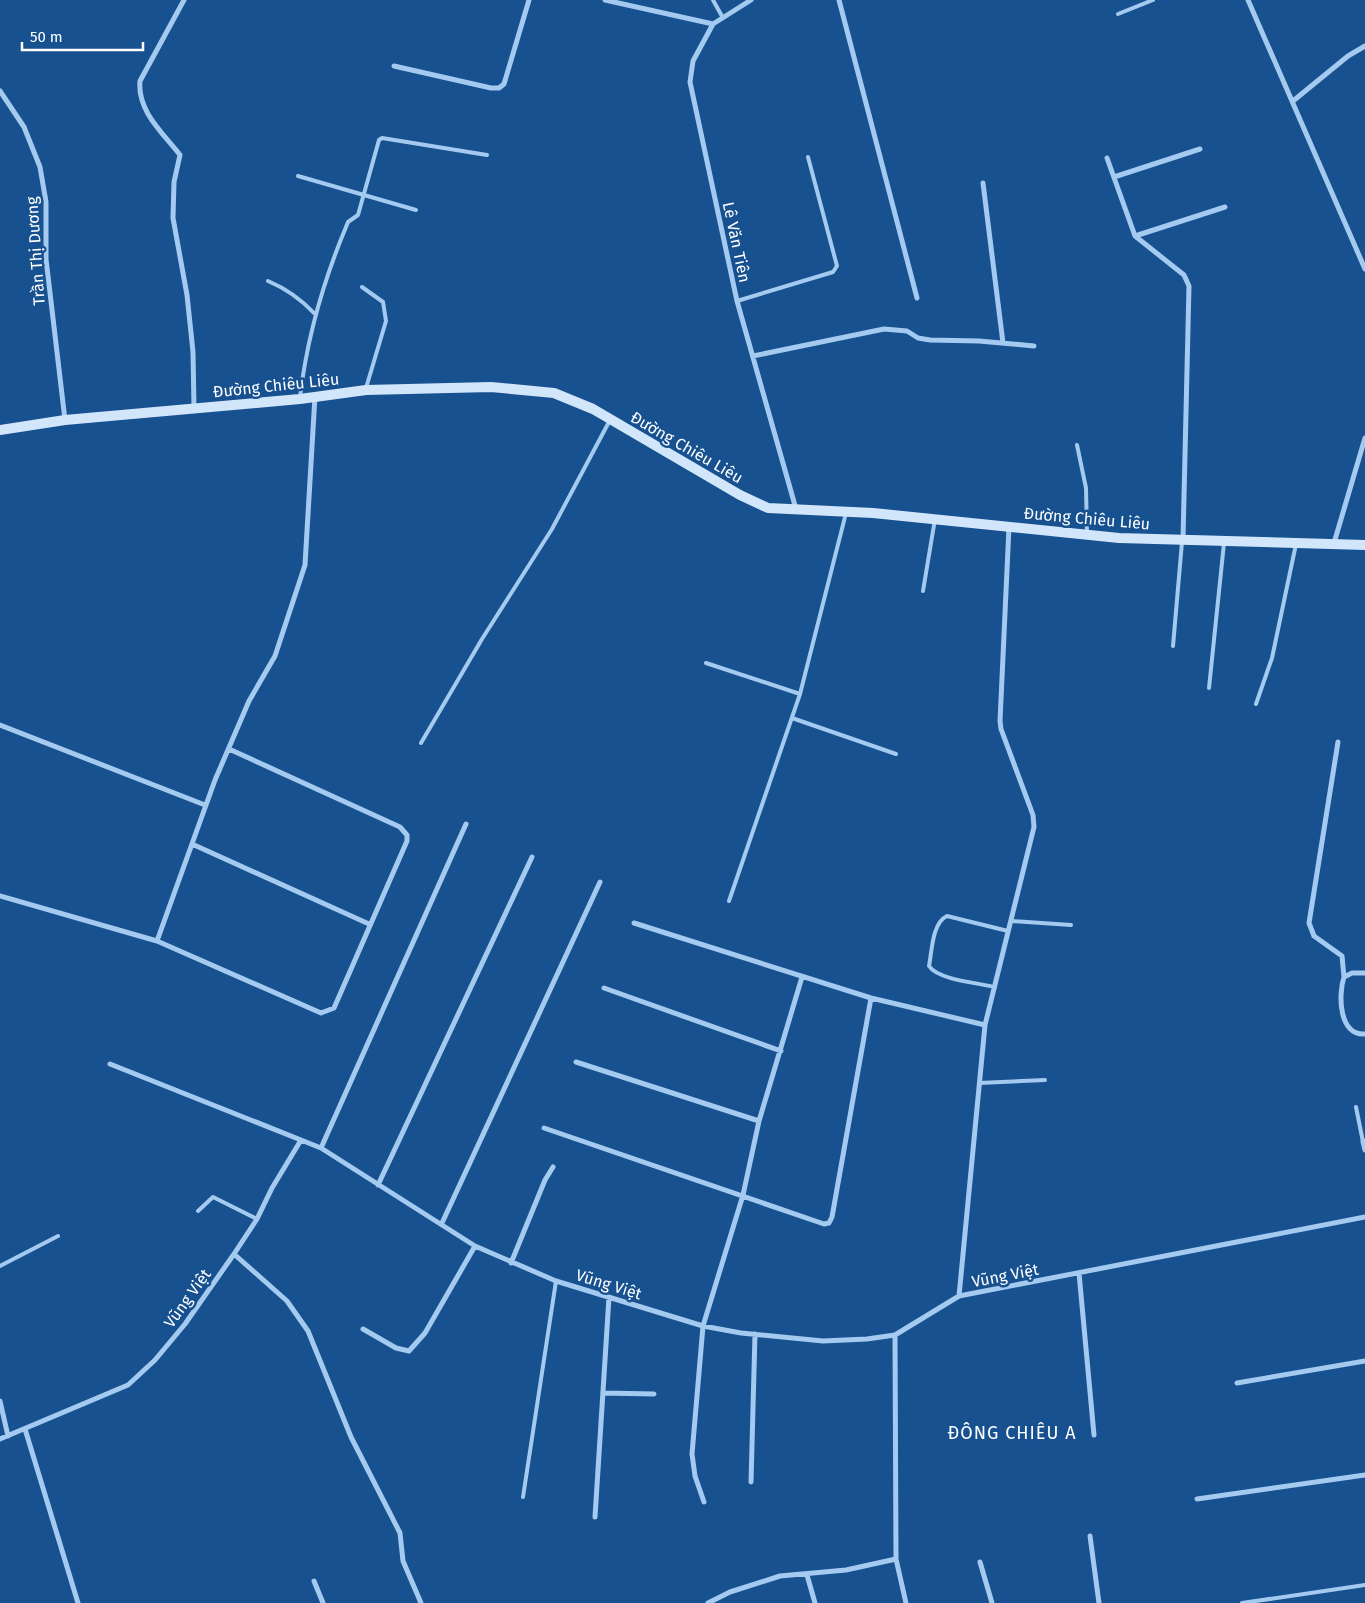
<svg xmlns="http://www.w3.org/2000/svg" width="1365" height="1603" viewBox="0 0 1365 1603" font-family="'Fira Sans',sans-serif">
<rect width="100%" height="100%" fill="#175190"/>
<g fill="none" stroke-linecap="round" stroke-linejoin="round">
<!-- lane -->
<path stroke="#a4caf0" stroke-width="4" d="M713 0 723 18
M1118 14 1153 0
M298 176 416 210
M268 281C287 289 301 299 315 314
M362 287 383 302 386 321 366 388
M737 301 833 272 837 266 808 157
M300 397C307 338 323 282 346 227L348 222 358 215 379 140 382 138 487 155
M1077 445 1086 488 1087 535
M923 591 935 519
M1173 646 1182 542
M706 663 800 694
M1209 688 1224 543
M1256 704 1272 658 1296 544
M792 718 896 754
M421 743 482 639 552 529 610 420
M729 901 800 694 846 513
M1011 921 1071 925
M995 987C979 983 938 980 929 966 932 951 932 923 947 916L1008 931
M979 1083 1045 1080
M1356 1107 1363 1142
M198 1211 213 1197 257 1219
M0 1266 58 1236
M523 1497 556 1281
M1242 1603 1365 1585"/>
<!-- street -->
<path stroke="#a4caf0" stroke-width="5" d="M184 0 140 81C137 111 163 133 180 155L174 182 173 218 187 295 193 352 194 408
M605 0 713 24
M751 0 713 24 693 61 690 82 737 301 796 509
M839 0 917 298
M1248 0 1365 269
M394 66 491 88H499L504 84 529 0
M0 91 24 127 40 167 46 202V259L65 420
M1293 101 1348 56 1365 46
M1107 158 1135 236 1184 275 1189 286 1183 539
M1114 177 1200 149
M983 183 1003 343
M1135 236 1225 207
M753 356 884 329 907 331 918 338 930 340 979 341 1034 346
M1334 543 1365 438
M0 725 205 805
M1338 742 1309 923 1314 936 1342 956 1344 977
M192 844 369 924
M0 896 157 941 321 1013 334 1008 407 841V835L400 827 229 749
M634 923 871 998 985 1025
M157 941 215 780 249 701 275 656 305 565 315 396
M1365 973H1352L1344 977C1338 995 1339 1036 1365 1034
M604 988 781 1051
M576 1062 759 1121
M110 1064 301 1140
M544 1128 824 1224 829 1223 832 1217 871 998
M1365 1141 1363 1142 1365 1150
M321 1148 466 824
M378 1185 532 857
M442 1223 600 882
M234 1254 287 1301 308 1331 351 1437 400 1533 403 1561 421 1603
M511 1263 545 1180 553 1167
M1079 1273 1094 1435
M959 1296 985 1025 1034 827 1033 815 1001 729 1000 721 1009 527
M363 1329 396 1348 409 1351 425 1333 475 1246
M895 1335 896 1559
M1237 1383 1365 1361
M603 1393 654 1394
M0 1401 8 1436
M25 1429 78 1603
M0 1439 128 1385 155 1360 185 1324 234 1254 257 1219 272 1188 301 1140 321 1148 475 1246 556 1281 703 1326 741 1333 823 1341 867 1339 895 1335 959 1296 1365 1217
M751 1482 755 1334
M1197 1499 1365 1475
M704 1502 695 1476 692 1454 703 1326 743 1195 759 1121 802 977
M595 1517 609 1297
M1090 1536 1099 1603
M980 1562 992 1603
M807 1575 815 1603
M314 1581 323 1603
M708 1603 730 1592 780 1576 846 1570 896 1559 906 1603"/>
<!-- secondary -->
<path stroke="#d2e6fb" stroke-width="10" d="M0 430 65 420 300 399 366 390 491 387 554 393 593 409 740 495 768 508 873 513 1119 538 1365 545"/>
</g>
<g text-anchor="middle" stroke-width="5" stroke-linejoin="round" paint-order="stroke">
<!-- street labels -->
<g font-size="16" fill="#fff" stroke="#175190">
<text transform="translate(737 242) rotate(78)" y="6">Lê Văn Tiên</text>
<text transform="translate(35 251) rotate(-94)" y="6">Trần Thị Dương</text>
<text transform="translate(276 385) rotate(-6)" y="6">Đường Chiêu Liêu</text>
<text transform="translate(687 447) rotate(30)" y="6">Đường Chiêu Liêu</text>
<text transform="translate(1087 518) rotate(5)" y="6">Đường Chiêu Liêu</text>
<text transform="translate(1005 1275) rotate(-11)" y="6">Vũng Việt</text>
<text transform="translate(609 1284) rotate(17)" y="6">Vũng Việt</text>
<text transform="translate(187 1298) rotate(-54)" y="6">Vũng Việt</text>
</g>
<!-- neighbourhood labels -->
<g font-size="18" letter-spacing="1" fill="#fff" stroke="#175190">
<text x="1012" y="1439">ĐÔNG CHIÊU A</text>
</g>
</g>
<!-- scale -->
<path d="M22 42v8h121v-8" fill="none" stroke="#ffffff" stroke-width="2.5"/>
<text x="30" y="42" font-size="15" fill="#ffffff" stroke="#175190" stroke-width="4" paint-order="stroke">50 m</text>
</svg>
